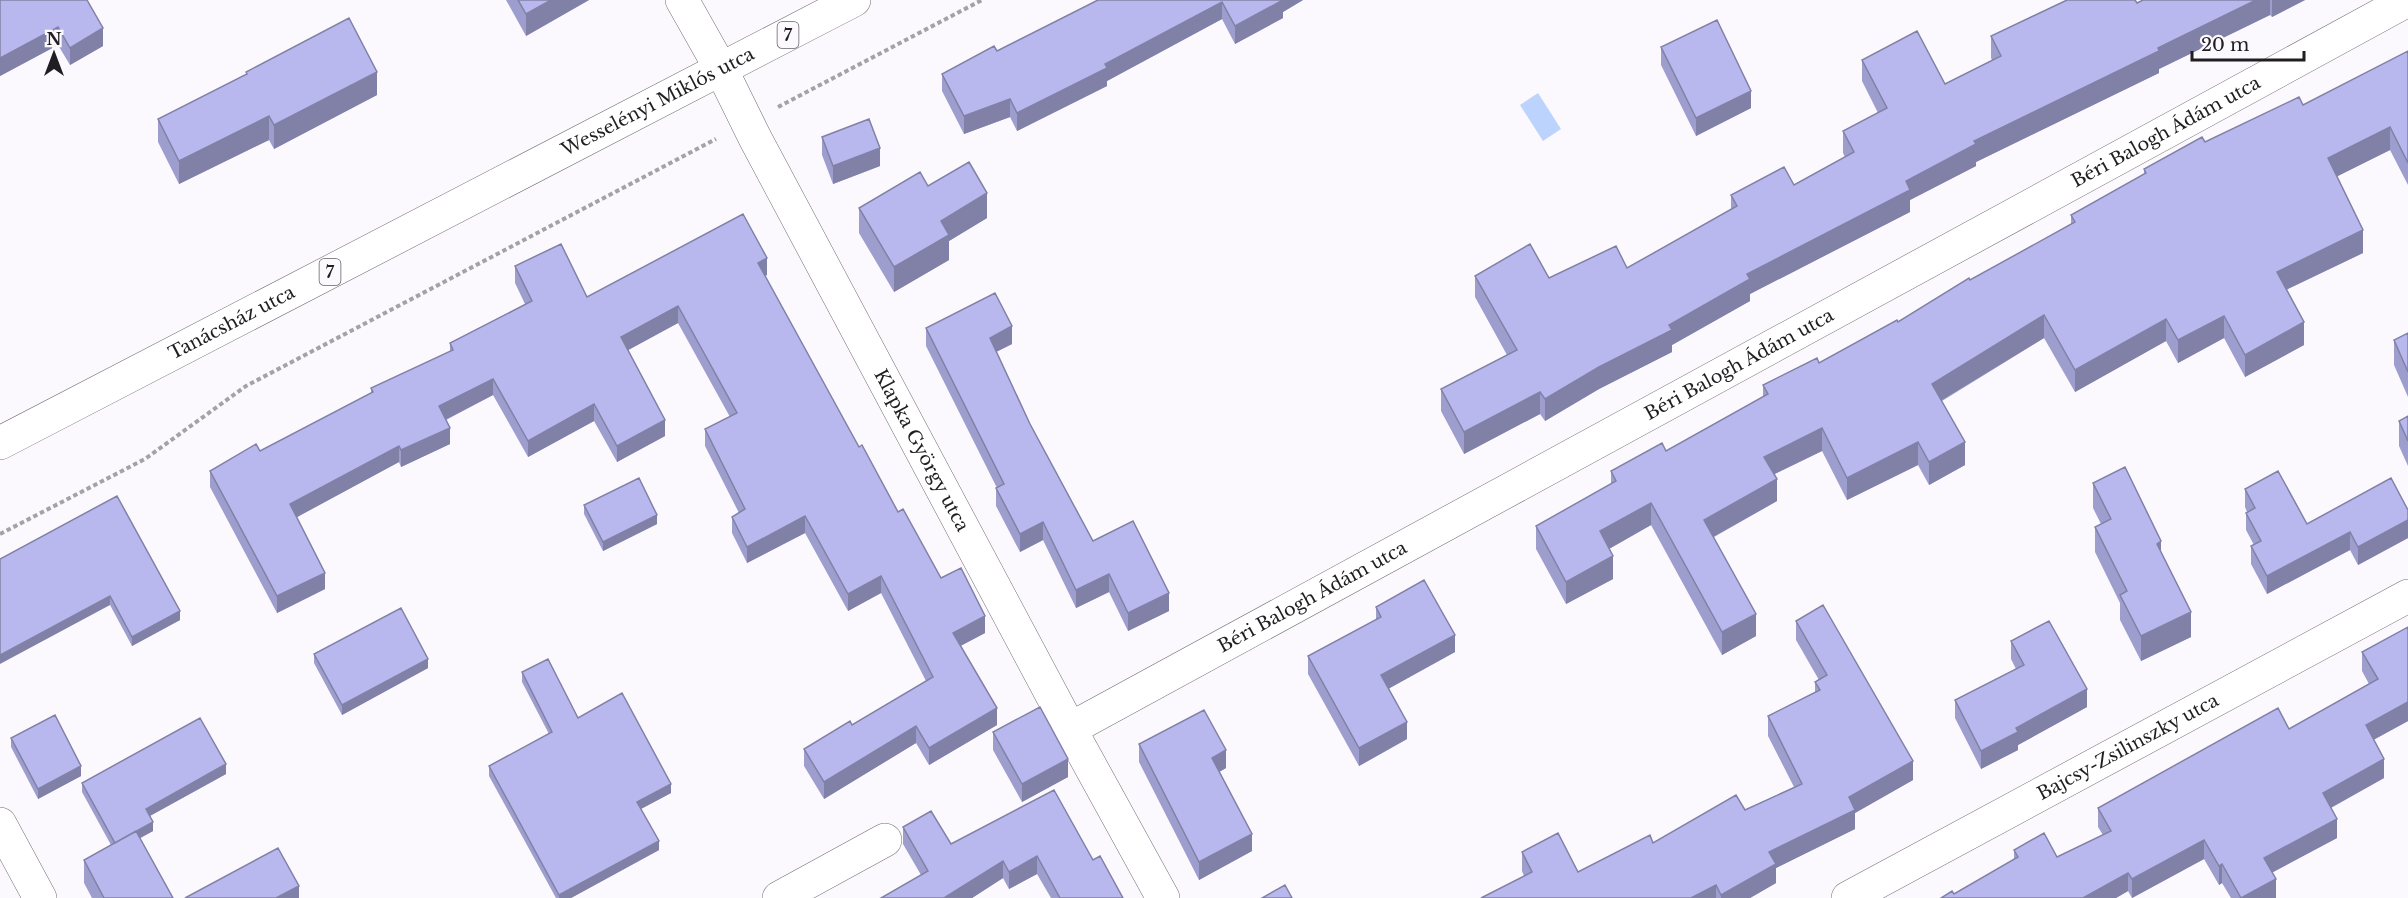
<svg xmlns="http://www.w3.org/2000/svg" width="2408" height="898" viewBox="0 0 2408 898" font-family="'Libre Baskerville',serif">
<rect width="100%" height="100%" fill="#fcf9fe"/>
<!-- water -->
<path fill="#bcd4fd" d="M1538 93 1561 129 1543 141 1520 105Z"/>
<g fill="none" stroke-linecap="round" stroke-linejoin="round">
<defs>
<g id="minor">
<path id="s1" d="M682 0 721 69 755 138 1070 729 1163 898"/>
<path id="s2" d="M1070 729 2408 0"/>
<path d="M0 824 40 898"/>
<path d="M779 898 885 840"/>
<path id="s3" d="M1848 898 2408 596"/>
</g>
<g id="major">
<path id="s4" d="M0 443 854 0"/>
</g>
</defs>
<!-- minor casing -->
<use href="#minor" stroke="#726f75" stroke-width="34"/>
<!-- major casing -->
<use href="#major" stroke="#726f75" stroke-width="34"/>
<!-- path -->
<path stroke="#a5a2a6" stroke-width="4" stroke-dasharray="4.5 3" stroke-linecap="butt" d="M778 107 982 0
M0 534 145 459 246 386 716 139"/>
<!-- minor -->
<use href="#minor" stroke="#fff" stroke-width="33"/>
<!-- major -->
<use href="#major" stroke="#fff" stroke-width="33"/>
</g>
<!-- wall -->
<path fill="#9e9ece" d="M0 0 103 46 70 65 58 45 0 76Z
M506 0H589L526 36Z
M1098 0H1303L1283 12V18L1235 44 1222 19 1107 81V86L1017 131 1010 117 964 134 942 91V74L997 51Z
M2143 0H2305L2272 17 2270 15 2159 69V73L1976 162V166L1910 200V212L1750 294V301L1672 345V352L1599 389 1545 421 1540 414 1464 454 1441 411V389L1507 355 1475 297V276L1549 278 1627 268 1731 209V195L1794 185 1845 157 1843 153V131L1878 113 1862 81V60L1945 84 1992 60 1991 58V36L2137 3Z
M1661 47 1751 108 1696 136 1661 65Z
M2408 51V185L2390 150 2337 176 2363 253 2286 290 2304 345 2245 377 2224 338 2178 363 2166 341 2075 392 2044 338 1942 401 1965 465 1929 485 1918 465 1847 500 1822 451 1775 474 1777 501 1714 537 1756 636 1722 655 1651 525 1609 549 1613 579 1566 604 1536 549V526L1611 485V471L1666 451 1763 397V385L1819 363 1898 322 2071 224V215L2144 175V169L2205 142 2303 105Z
M246 72 377 95 274 149 269 140 179 184 158 142V119L246 75Z
M822 137 880 166 833 184 822 155Z
M928 186 987 218 949 241V260L894 292 859 233V208Z
M515 266 587 297 767 275 765 276 859 447 898 512 941 578 985 633 960 646 997 725 929 765 916 743 824 799 804 766V749L852 725 926 681 881 593 848 611 805 533 747 563 732 533V517L739 513 705 446V429L730 417 678 323 628 350 665 436 617 462 594 421 528 457 493 395 446 420 450 444 401 467 399 462 296 517 325 589 277 613 210 487V471L260 451 371 393V388L450 352V343L525 304 515 283Z
M926 328 1012 344 996 352 1030 424 1093 541 1169 611 1128 631 1109 592 1076 608 1043 540 1020 552 996 506V488H997L926 346Z
M2408 333V397L2394 365V340Z
M2408 416V466L2399 446V421Z
M2093 483 2161 553 2191 637 2141 661 2120 620V603L2095 552V527L2101 524 2093 508Z
M2245 489 2307 524 2408 510V538L2358 565 2350 550 2267 594 2251 564V546L2254 545 2246 530V513L2247 512 2245 507Z
M584 505 657 524 603 551 584 514Z
M0 559 180 620 132 646 110 605Z
M1376 607 1455 652 1389 688 1407 739 1359 766 1308 674V656L1376 620Z
M1796 621 1913 780 1855 813V829L1776 868V883L1750 898H1481L1524 876 1522 871V852L1578 872 1653 843 1745 810 1794 787 1768 736V716L1815 692V682L1819 680 1796 640Z
M2408 627V721L2373 740 2384 778 2331 808 2337 838 2272 872 2276 898H2231L2222 883 2219 885 2204 859 2132 898 2128 891 2116 898H1941L1954 894 2014 860V850L2057 857 2103 835 2098 827V808L2289 729 2369 684 2362 671V652Z
M2011 641 2087 707 2018 745V750L1981 769 1955 718V700L2016 669 2011 659Z
M314 654 428 668 342 715 314 663Z
M522 672 671 793 641 809 659 850 571 898H556L489 776V766L549 734 522 682Z
M993 732 1068 777 1022 802 993 750Z
M11 738 81 776 38 799 11 747Z
M1139 744 1226 768 1219 772 1252 851 1199 880 1139 762Z
M226 774 150 816 153 831 140 838 173 898H92L84 883V860L111 845 82 792V783Z
M903 827 951 844 1093 860 1123 898H1051L1037 874 1009 889 1003 878 972 898H881L921 875 903 844Z"/>
<!-- shaded-wall -->
<path fill="#8181a7" d="M551 0H589L526 36V14Z
M1280 0H1303L1283 12V18L1235 44V26Z
M2256 0H2270V15L2159 69V73L1976 162V166L1910 200V212L1750 294V301L1672 345V352L1599 389 1545 421V399L1669 325 1747 274 1974 141 2158 48Z
M2272 0H2305L2272 17Z
M1222 2V19L1107 81V86L1017 131V113L1105 64Z
M58 27V45L0 76V58Z
M103 28V46L70 65V48Z
M377 72V95L274 149V125Z
M1751 91V108L1696 136V118Z
M1010 99V117L964 134V116Z
M269 116V140L179 184V161Z
M2390 127V150L2328 181V158Z
M880 148V166L833 184V166Z
M987 193V218L949 241V260L894 292V267L941 221Z
M2363 230V253L2277 294V272Z
M767 258V275L758 280V263Z
M678 306V323L621 354V337Z
M2044 315V338L1932 406V384Z
M2224 316V338L2178 363V340Z
M2166 319V341L2075 392V370Z
M2304 322V345L2245 377V355Z
M1012 326V344L990 355V338Z
M493 379V395L439 423V406Z
M1540 392V414L1464 454V432Z
M594 404V421L528 457V441Z
M665 420V436L617 462V446Z
M450 428V444L401 467V450Z
M1822 428V451L1764 479V457Z
M1918 442V465L1847 500V478Z
M1965 442V465L1929 485V462Z
M399 446V462L290 521V504Z
M1777 479V501L1704 542V520Z
M1651 503V525L1600 554V531Z
M657 515V524L603 551V542Z
M805 516V533L747 563V547Z
M2408 520V538L2358 565V547Z
M1043 522V540L1020 552V534Z
M2350 532V550L2267 594V576Z
M2161 541V566L2157 544Z
M1613 556V579L1566 604V582Z
M325 573V589L277 613V596Z
M1109 574V592L1076 608V590Z
M881 576V593L848 611V594Z
M1169 593V611L1128 631V613Z
M110 596V605L0 664V655Z
M180 611V620L132 646V637Z
M2191 612V637L2141 661V636Z
M1756 614V636L1722 655V632Z
M985 616V633L953 650V633Z
M1455 635V652L1381 693V675Z
M428 659V668L342 715V705Z
M2087 689V707L2018 745V750L1981 769V751L2016 728Z
M2408 702V721L2366 744V725Z
M997 708V725L929 765V748Z
M1407 722V739L1359 766V748Z
M916 726V743L824 799V782Z
M1226 750V768L1212 776V758Z
M1068 759V777L1022 802V784Z
M2384 759V778L2323 812V793Z
M1913 761V780L1855 813V829L1776 868V883L1750 898H1721V895L1769 852 1849 797Z
M226 764V774L146 818V809Z
M81 766V776L38 799V789Z
M671 784V793L637 811V802Z
M2337 819V838L2264 877V858Z
M153 822V831L115 852V843Z
M1252 834V851L1199 880V862Z
M2204 840V859L2132 898V879Z
M659 841V850L571 898H559V895Z
M1037 856V874L1009 889V872Z
M1003 861V878L972 898H944Z
M2222 864V883L2219 885V866Z
M2128 873V891L2116 898H2083Z
M2276 879V898H2241Z
M1716 885V898H1691Z
M299 886V898H276Z"/>
<!-- building -->
<path fill="#b8b8ef" stroke="#8181a7" stroke-width="1.5" d="M0 0H87L103 28 70 48 58 27 0 58Z
M518 0H551L526 14Z
M1098 0H1283L1235 26 1222 2 1105 64 1107 68 1017 113 1010 99 964 116 942 74 994 46 997 51Z
M2067 0H2135L2137 3 2143 0H2256L2158 48 2159 51 1974 141 1976 144 1906 181 1910 190 1747 274 1750 279 1669 325 1672 330 1599 367 1545 399 1540 392 1464 432 1441 389 1517 350 1475 276 1530 244 1549 278 1616 246 1627 268 1737 206 1731 195 1784 167 1794 185 1854 152 1843 131 1887 108 1862 60 1917 31 1945 84 2001 56 1991 36Z
M349 18 377 72 274 125 269 116 179 161 158 119 247 74 246 72Z
M1717 20 1751 91 1696 118 1661 47Z
M2408 51V163L2390 127 2328 158 2363 230 2277 272 2304 322 2245 355 2224 316 2178 340 2166 319 2075 370 2044 315 1932 384 1965 442 1929 462 1918 442 1847 478 1822 428 1764 457 1777 479 1704 520 1756 614 1722 632 1651 503 1600 531 1613 556 1566 582 1536 526 1616 481 1611 471 1662 443 1666 451 1768 394 1763 385 1817 358 1819 363 1897 320 1898 322 1969 278 1970 280 2075 222 2071 215 2146 173 2144 169 2202 137 2205 142 2299 97 2303 105Z
M869 119 880 148 833 166 822 137Z
M969 162 987 193 941 221 949 235 894 267 859 208 920 172 928 186Z
M743 214 767 258 758 263 859 447 862 445 898 512 903 509 941 578 961 568 985 616 953 633 997 708 929 748 916 726 824 782 804 749 850 721 852 725 933 677 881 576 848 594 805 516 747 547 732 517 745 509 705 429 737 413 678 306 621 337 665 420 617 446 594 404 528 441 493 379 439 406 450 428 401 450 399 446 290 504 325 573 277 596 210 471 256 444 260 451 373 392 371 388 453 350 450 343 532 301 515 266 561 244 587 297Z
M995 293 1012 326 990 338 1030 424 1093 541 1133 521 1169 593 1128 613 1109 574 1076 590 1043 522 1020 534 996 488 1004 484 926 328Z
M2408 333V372L2394 340Z
M2408 416V441L2399 421Z
M2125 467 2161 541 2157 544 2191 612 2141 636 2120 595 2127 591 2095 527 2111 519 2093 483Z
M2278 471 2307 524 2391 478 2408 510V520L2358 547 2350 532 2267 576 2251 546 2261 541 2246 513 2255 508 2245 489Z
M639 478 657 515 603 542 584 505Z
M117 496 180 611 132 637 110 596 0 655V559Z
M1424 580 1455 635 1381 675 1407 722 1359 748 1308 656 1381 617 1376 607Z
M1823 605 1913 761 1849 797 1855 810 1769 852 1776 864 1721 895 1716 885 1691 898H1481L1532 872 1522 852 1558 833 1578 872 1650 835 1653 843 1736 795 1745 810 1802 784 1768 716 1820 690 1815 682 1827 675 1796 621Z
M401 608 428 659 342 705 314 654Z
M2049 621 2087 689 2016 728 2018 732 1981 751 1955 700 2024 665 2011 641Z
M2408 627V702L2366 725 2384 759 2323 793 2337 819 2264 858 2276 879 2241 898 2222 864 2219 866 2204 840 2132 879 2128 873 2083 898H1941L1952 891 1954 894 2018 857 2014 850 2044 833 2057 857 2111 831 2098 808 2278 708 2289 729 2378 679 2362 652Z
M548 659 578 718 622 693 671 784 637 802 659 841 559 895 489 766 552 732 522 672Z
M1040 707 1068 759 1022 784 993 732Z
M1204 710 1226 750 1212 758 1252 834 1199 862 1139 744Z
M55 715 81 766 38 789 11 738Z
M200 718 226 764 146 809 153 822 115 843 82 783Z
M1054 790 1093 860 1100 856 1123 898H1060L1037 856 1009 872 1003 861 944 898H881L928 871 903 827 931 811 951 844Z
M136 831 173 898H104L84 860Z
M278 848 299 886 276 898H185Z
M1285 885 1292 898H1262Z"/>
<g text-anchor="middle" stroke-width="4.5" stroke-linejoin="round" paint-order="stroke">
<!-- shield labels -->
<g fill="#fcf9fe" stroke="#626063" stroke-width="1.5">
<rect x="777.5" y="22" width="21" height="26" rx="4.5"/>
<rect x="319.5" y="259" width="21" height="26" rx="4.5"/>
</g>
<g font-size="16" font-weight="bold" fill="#201e21">
<text x="788" y="41">7</text>
<text x="330" y="278">7</text>
</g>
<!-- street labels -->
<g font-size="18" fill="#201e21" stroke="#fcf9fe">
<text dy="6" stroke="none"><textPath href="#s4" startOffset="741">Wesselényi Miklós utca</textPath></text>
<text dy="6" stroke="none"><textPath href="#s2" startOffset="1248">Béri Balogh Ádám utca</textPath></text>
<text dy="6" stroke="none"><textPath href="#s4" startOffset="261">Tanácsház utca</textPath></text>
<text dy="6" stroke="none"><textPath href="#s2" startOffset="762">Béri Balogh Ádám utca</textPath></text>
<text dy="6" stroke="none"><textPath href="#s1" startOffset="510">Klapka György utca</textPath></text>
<text dy="6" stroke="none"><textPath href="#s2" startOffset="276">Béri Balogh Ádám utca</textPath></text>
<text dy="6" stroke="none"><textPath href="#s3" startOffset="318">Bajcsy-Zsilinszky utca</textPath></text>
</g>
</g>
<!-- north arrow -->
<g transform="translate(54 54)" stroke="#fcf9fe" stroke-width="4.5" paint-order="stroke">
<path d="M0-4.5L10 22L0 15L-10 22Z" fill="#201e21"/>
<text y="-9" font-size="16" font-weight="bold" text-anchor="middle" fill="#201e21">N</text>
</g>
<!-- scale -->
<path d="M2192 51v9h112v-9" fill="none" stroke="#201e21" stroke-width="3"/>
<text x="2201" y="51" font-size="18" fill="#201e21" stroke="#fcf9fe" stroke-width="4.5" paint-order="stroke">20 m</text>
</svg>
